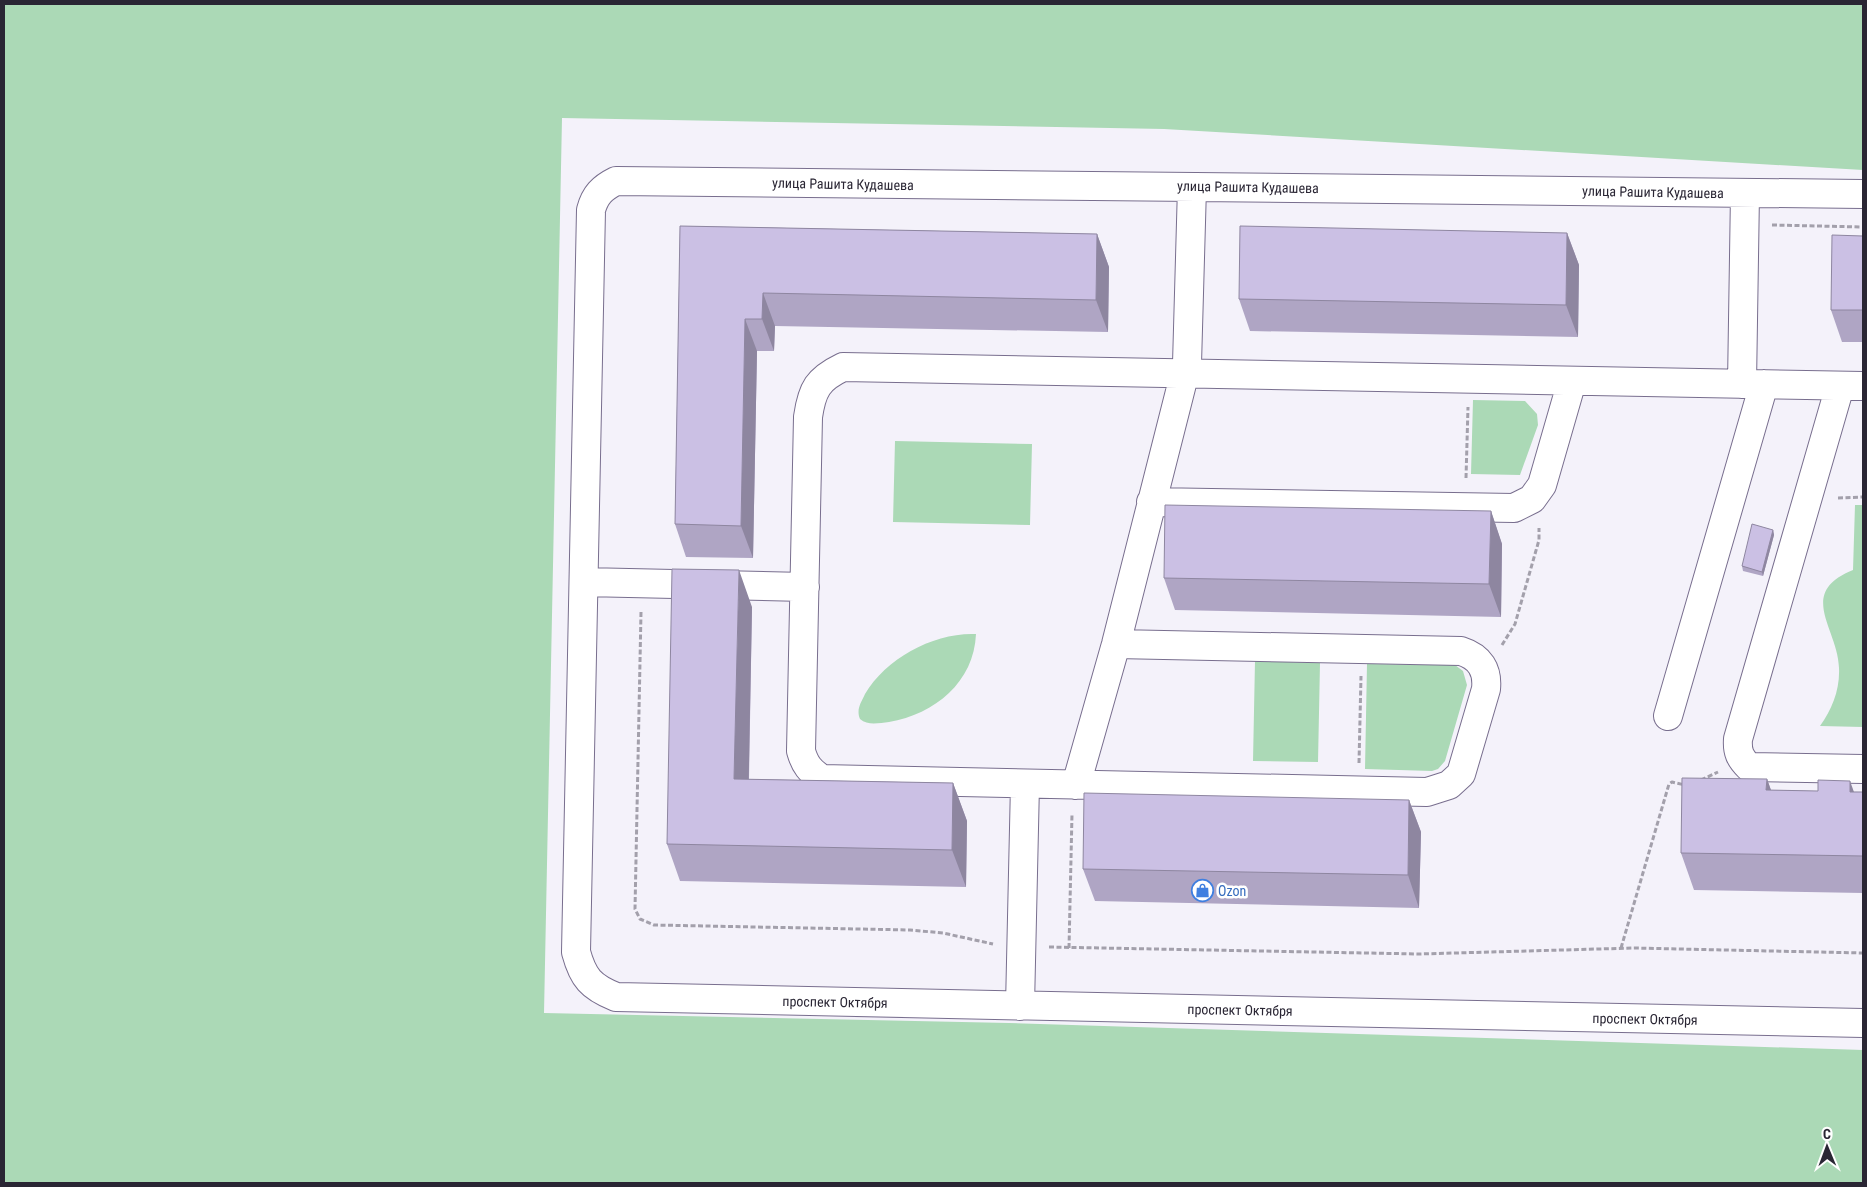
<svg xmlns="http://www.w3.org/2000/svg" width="1867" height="1187" viewBox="0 0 1867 1187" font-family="'Roboto Condensed',sans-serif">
<rect width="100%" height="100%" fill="#f4f2fa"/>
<!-- green -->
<path fill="#abd9b6" d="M4 4H1863V170L1164 129 562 118 544 1013 1009 1023 1863 1050V1183H4Z
M1473 400 1525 401 1537 414 1538 425 1520 475 1471 474Z
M895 441 1032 444 1030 525 893 522Z
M1855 505H1863V727L1820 726C1832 709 1840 690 1839 668 1838 628 1796 593 1853 570Z
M976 634C974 682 935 714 889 722 879 723 868 726 860 719 856 709 861 703 865 694 886 658 935 632 976 634Z
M1255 661 1320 663 1318 762 1253 761Z
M1367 664 1455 665 1463 671 1467 685 1445 761 1438 769 1432 771 1365 769Z"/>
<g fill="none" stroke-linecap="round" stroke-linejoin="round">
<defs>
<path id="minor" d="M1863 194 616 181C602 188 595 195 591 210L576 952C583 978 591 987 616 997L1863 1023
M1742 384 1745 193
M1840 386 1738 739C1737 752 1740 758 1749 767L1863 769
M1151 502 1514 508 1532 499 1542 485 1572 381
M584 582 805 587
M1116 644 1461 651C1480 657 1488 670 1486 689L1461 774 1449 785 1427 792 822 779C810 771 805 765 801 751L808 417C812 389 818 379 843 367L1863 386
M1668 716 1764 384
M1076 785 1116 644 1187 364 1192 187
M1020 1006 1025 784"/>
</defs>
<!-- minor casing -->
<use href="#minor" stroke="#786e8e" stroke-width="30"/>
<!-- path -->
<path stroke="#a3a0ab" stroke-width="3" stroke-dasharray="5 2.5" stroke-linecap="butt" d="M1772 225 1863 227
M1466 478 1468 407
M1838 498 1863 497
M641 612 635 909 640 919 654 925 910 930 943 933 993 944
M1502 645 1515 624 1539 540V528
M1359 763 1361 676
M1701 780 1718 772
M1049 947 1419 954 1634 948 1863 953
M1069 948 1072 814
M1621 948 1669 784 1672 782 1685 785"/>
<!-- minor -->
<use href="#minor" stroke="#fff" stroke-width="28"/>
</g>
<!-- wall -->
<path fill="#afa5c4" d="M680 226 1097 234 1109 267 1108 332 775 326 774 351H757L753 558 686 557 675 524Z
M1567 233 1579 265 1578 337 1250 331 1239 299Z
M1863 236V342H1842L1831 310Z
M1491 511 1502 544 1501 617 1175 610 1164 578Z
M1773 530 1774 535 1763 576 1743 571 1742 566Z
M752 607 749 779 953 783 967 821 966 887 680 881 667 844Z
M1767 779 1771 790 1863 792V893L1694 890 1681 853Z
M1409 800 1421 832 1419 908 1095 901 1083 869Z"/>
<!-- shaded-wall -->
<path fill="#8e86a0" d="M1567 233 1579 265 1578 337 1566 305Z
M1097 234 1109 267 1108 332 1096 300Z
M763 293 775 326 774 351 762 319Z
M745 319 757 351 753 558 741 526Z
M1491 511 1502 544 1501 617 1489 584Z
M1773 530 1774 535 1763 576 1762 572Z
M739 570 752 607 748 816 734 779Z
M1767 779 1780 816 1766 790Z
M1850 781 1863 817 1850 792Z
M953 783 967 821 966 887 952 850Z
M1409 800 1421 832 1419 908 1408 875Z"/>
<!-- building -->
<path fill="#cbc0e4" stroke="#8e86a0" d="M680 226 1097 234 1096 300 763 293 762 319H745L741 526 675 524Z
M1240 226 1567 233 1566 305 1239 299Z
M1832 235 1863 236V310H1831Z
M1165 505 1491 511 1489 584 1164 578Z
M1752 524 1773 530 1762 572 1742 566Z
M672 569 739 570 734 779 953 783 952 850 667 844Z
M1682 778 1767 779 1766 790 1818 791V780L1850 781V792H1863V856L1681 853Z
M1084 793 1409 800 1408 875 1083 869Z"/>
<!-- icons -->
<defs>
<symbol id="shop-ring" viewBox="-11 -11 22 22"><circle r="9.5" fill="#fff" stroke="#3f7fe0" stroke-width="1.5"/><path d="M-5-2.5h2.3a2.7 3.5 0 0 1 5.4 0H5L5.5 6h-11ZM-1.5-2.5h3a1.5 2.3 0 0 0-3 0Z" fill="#3f7fe0"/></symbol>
</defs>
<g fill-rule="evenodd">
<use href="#shop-ring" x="1190" y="878" width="25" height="25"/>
</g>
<g text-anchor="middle" stroke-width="5" stroke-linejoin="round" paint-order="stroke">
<!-- street labels -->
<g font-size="14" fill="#2a2634" stroke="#fff">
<text transform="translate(843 184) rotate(1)" y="5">улица Рашита Кудашева</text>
<text transform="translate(1248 187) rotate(1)" y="5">улица Рашита Кудашева</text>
<text transform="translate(1653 192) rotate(1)" y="5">улица Рашита Кудашева</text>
<text transform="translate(835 1002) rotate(1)" y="5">проспект Октября</text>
<text transform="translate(1240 1010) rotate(1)" y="5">проспект Октября</text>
<text transform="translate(1645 1019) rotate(1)" y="5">проспект Октября</text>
</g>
<!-- shop labels -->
<g font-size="14" fill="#366cbe" stroke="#fff" text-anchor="start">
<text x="1218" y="896">Ozon</text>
</g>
</g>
<!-- border -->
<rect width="1867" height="1187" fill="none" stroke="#2a2634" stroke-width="10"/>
<!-- north arrow -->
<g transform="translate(1827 1147) rotate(359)" stroke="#ffffff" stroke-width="4" paint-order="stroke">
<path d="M0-4L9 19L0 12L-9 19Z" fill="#2a2634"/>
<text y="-8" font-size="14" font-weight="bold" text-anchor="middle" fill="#2a2634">С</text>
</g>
</svg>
